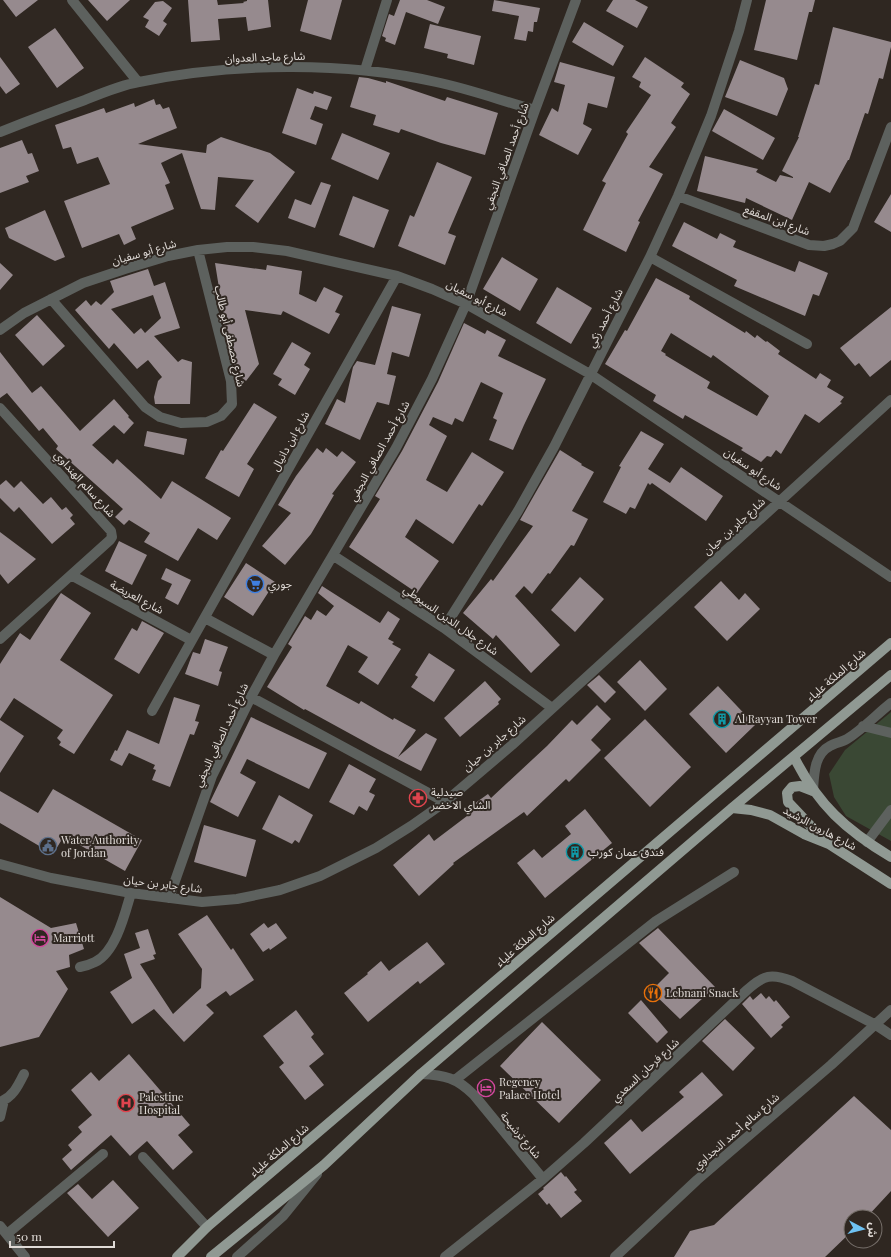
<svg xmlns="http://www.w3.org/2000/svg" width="891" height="1257" viewBox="0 0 891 1257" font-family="'Playfair Display','Noto Sans Arabic',serif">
<rect width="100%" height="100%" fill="#2f2721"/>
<!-- green -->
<path fill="#3a4834" d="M891 712V841L846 816 834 797 829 774 845 750Z"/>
<!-- building -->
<path fill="#968a8e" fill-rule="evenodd" d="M3 0H38L16 17Z
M88 0H130L107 21Z
M188 0H217L218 5 244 3 243 2 247 1V0H268L271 27 248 31 246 17 218 19 220 40 191 42Z
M308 0H342L331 40 300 31Z
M400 0H427L445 7 438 24 406 12 395 45 385 41 386 38 382 36 389 14 394 16Z
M494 0 540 8 537 22H534L533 32 528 31 526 41 514 39 519 16 492 11Z
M613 0H635L648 7 637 28 606 11Z
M766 0H815L812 12H809L797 60 754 50Z
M163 1 172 8 163 21 167 24 159 36 145 27 149 20 143 17 155 2Z
M584 22 624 46 613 66 572 42Z
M430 24 481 36 474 65 447 58 448 54 424 48Z
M833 27 891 42V47L883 79 879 78 868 114 865 113 849 160H848L830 193 809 182 792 220 746 198 745 203 697 191 705 156 758 169 756 172 776 182 780 175 793 178V177L782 171 799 137H798L815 84 819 85Z
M55 28 84 68 57 88 28 47Z
M0 57 20 84 6 94 0 86Z
M645 57 684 83 681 87 690 94 671 123 676 127 649 167 663 174 638 221 640 222 626 252 583 230 606 183 602 181 628 134 626 132 651 95 639 87 641 82 632 77Z
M740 60 784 78 788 89 777 116 725 97Z
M560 62 615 77 607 108 588 103 583 124 592 129 578 155 539 135 552 108 558 112 565 85 554 82Z
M359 77 368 78 386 83V81L445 101 447 97 498 113 485 155 441 143 401 129 399 133 373 125 376 115 350 107Z
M297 88 313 94 314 91 332 97 327 110 315 106 310 119 323 124 316 145 282 133Z
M154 99 156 105 160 104 163 109 169 107 177 128 138 144 206 153 207 145 221 137 270 153 295 172 258 223 235 206 254 180 218 177 215 210 201 209 182 153 161 163 170 183 165 185 174 209 131 227 136 239 124 245 119 234 82 248 64 201 110 184 98 157 77 164 71 147 63 149 55 125 104 108 106 113 134 103 135 107Z
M724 109 775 138 763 160 712 131Z
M342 133 390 153 378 180 331 159Z
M22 140 28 154 32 153 39 171 26 176 29 182 0 193V148Z
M437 162 472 177 448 233 456 236 445 265 398 246 410 215 414 217Z
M321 182 331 185 315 228 288 218 295 199 311 205Z
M891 194V232L874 222Z
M353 196 389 210 374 248 339 235Z
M45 210 65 257 55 261 9 238 5 228Z
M684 222 717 239 720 233 736 241 733 247 795 272 799 261 828 273 819 296 813 294 805 316 734 286 737 280 672 246Z
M502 257 538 279 520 311 483 289Z
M0 263 13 275 0 290Z
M215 263 266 270 267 265 302 271 299 294 316 302 324 287 343 296 335 312 340 314 329 334 283 311 281 315 245 310 259 364 246 381 236 373 224 325 221 314 223 313Z
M148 269 154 286 165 282 180 328 154 336 178 362 182 359 192 362 190 404H155L154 397 158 381 162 377 148 360 137 369 114 343 109 349 75 310 86 300 91 306 96 301 101 305 114 292 110 281ZM153 295 161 318 145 333 141 328 134 334 111 309Z
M656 278 690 296 689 299 745 333 746 331 755 338 757 335 766 342 767 341 780 351 778 354 816 379 820 373 831 380 827 387 844 397 840 402 842 403 819 423 805 414 781 454 776 450 771 457 767 456 761 462 741 450 743 448 685 415 683 419 653 401 656 395 605 364 625 330 627 331ZM671 333 711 358 713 355 769 396 757 416 707 388 710 382 665 355 666 354 661 351Z
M557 287 592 308 571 344 536 323Z
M392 306 421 314 409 357 392 352 387 374 396 376 389 405 377 402 360 440 325 424 337 399 345 403 353 367 357 361 375 365Z
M891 307V360L870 377 859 363 855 366 840 348Z
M37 315 65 346 43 366 15 335Z
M464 323 485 334 487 330 506 340 498 356 546 379 524 425 513 450 489 440 497 420 493 418 503 393 481 382 463 422 455 418 452 425 433 417 429 425 447 436 426 480 447 492 472 452 504 472 482 506 479 504 453 544 416 519 405 537 439 561 417 593 349 547 380 499 375 496 402 451 438 382Z
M292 342 311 353 304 365 310 369 295 395 278 385 282 379 273 374Z
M0 352 32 393 41 386 80 431 114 399 129 416 128 417 134 423 124 434 114 425 92 445 113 464 117 459 161 499 172 481 231 518 217 540 198 528 178 561 144 542 150 533 129 520 124 525 115 517 123 509 56 449 58 446 43 428 39 431 7 393 0 398Z
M254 403 277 417 247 464 254 469 239 497 205 478 221 450 223 451Z
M147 431 187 439 184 455 144 446Z
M641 431 664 444 648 469 670 483 681 467 723 496 706 521 652 483 650 485 648 483 635 509 630 507 626 514 603 502 621 467 619 466Z
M317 448 323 453 326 448 337 457 342 451 356 462 332 494 334 495 311 534 285 565 262 546 291 513 278 505 296 476Z
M560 450 582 464 581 465 594 472 572 511 588 519 574 546 571 545 550 574 548 573 532 594 524 586 515 596 560 645 531 673 496 635 493 639 463 613 491 579 493 581 533 526 520 520Z
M6 480 14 488 21 481 43 504 51 497 62 510 66 507 73 515 70 518 75 524 52 544 19 507 14 512 0 498V485Z
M0 532 36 559 8 584 0 574Z
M119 541 147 555 132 585 105 571Z
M246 563 275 582 253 616 224 597Z
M166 568 191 580 178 605 165 598 172 584 161 579Z
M580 577 604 599 575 632 551 610Z
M721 581 739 600 745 593 760 609 727 641 694 607Z
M322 586 380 623 388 611 400 619 388 639 394 642 392 644 401 649 378 685 358 672 368 657 348 645 326 686 359 704 361 701 393 720 394 718 416 730 398 757 426 733 437 739 421 771 378 749 305 709 304 710 267 687 292 647 288 644 305 616 311 620 317 610 326 616 334 606 318 593Z
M61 593 91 613 60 660 113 695 74 754 59 745 61 742 57 738 63 730 14 698 0 719V664L20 633 30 640Z
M142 621 164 633 139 674 114 659 132 628 137 631Z
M205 639 228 647 219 671 222 672 218 686 185 674 193 652 200 654Z
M429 653 455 670 434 702 411 687 418 677 415 675Z
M640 660 667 689 645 711 617 682Z
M599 675 616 692 605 703 587 685Z
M485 681 501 699 498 702 499 704 460 737 444 718Z
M718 686 755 725 726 753 689 714Z
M174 697 200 705 195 721 199 722 194 735 190 734 170 787 152 780 156 770 153 769 155 765 129 753 122 766 110 760 115 750 117 751 127 730 159 744Z
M597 705 611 719 591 740 601 750 569 782 566 779 527 816 524 812 453 863 454 864 419 896 393 865 429 834 434 841 467 816 464 811 488 794 491 798 547 746 572 720 577 725Z
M251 717 327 753 309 789 247 759 240 773 256 782 238 817 210 802Z
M645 719 691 767 650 807 604 758Z
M0 720 24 736 0 773Z
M349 764 376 779 369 792 375 795 367 811 359 806 354 815 329 802Z
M53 789 142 840 125 871 64 836 53 854 0 823V791L38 813Z
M279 795 313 815 299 843 295 840 292 844 262 829Z
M585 809 612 843 545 898 517 863 534 849 542 858 571 834 565 826Z
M204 825 256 840 246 877 194 862Z
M0 897 51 928 76 923 84 949 69 955 70 967 56 971 68 989 39 1037 0 1047Z
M207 915 231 950 233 948 254 980 230 996 226 991 206 1005 214 1013 184 1042 154 1009 132 1024 110 992 132 978 124 954 140 948 135 933 148 929 156 954 153 955 155 959 140 964 173 1014 201 988 202 969 178 934Z
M264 923 268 928 276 923 287 938 270 950 269 948 263 952 250 934Z
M658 928 715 987 680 1019 651 991 669 973 639 943Z
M427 942 445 964 420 984 418 981 368 1022 344 993 368 974 367 973 381 961 389 971Z
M761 993 766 999 769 996 774 1002 776 1000 790 1017 781 1025 783 1027 771 1038 742 1004 750 996 753 1000Z
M641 1000 668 1032 657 1043 628 1013Z
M296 1010 314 1034 311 1037 324 1054 309 1066 324 1085 305 1100 279 1067 284 1063 263 1036Z
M725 1019 755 1048 733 1071 702 1041Z
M542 1022 601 1080 559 1123 500 1066Z
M129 1054 190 1125 178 1135 193 1152 173 1170 147 1141 130 1156 111 1135 71 1170 62 1159 72 1150 68 1145 82 1132 78 1127 92 1115 71 1090 91 1072 99 1081Z
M702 1072 723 1095 630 1174 604 1143 631 1119 642 1132 684 1097 679 1092Z
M854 1096 891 1130V1191L867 1217H851V1232L825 1257H674L690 1231 714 1225Z
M561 1172 565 1177 566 1176 577 1190 574 1192 582 1201 561 1218 549 1203 547 1205 538 1194 544 1189 543 1188Z
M113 1180 139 1208 108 1237 67 1193 78 1184 92 1199Z"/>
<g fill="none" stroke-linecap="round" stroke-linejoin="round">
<!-- minor -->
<path stroke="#5d615e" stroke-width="10" d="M72 0 138 82
M365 70 387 0
M0 132C28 121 57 110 85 100 102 93 121 85 139 82 232 63 344 61 436 82 470 89 502 101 535 110
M678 196 809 245 824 246 833 244 840 241 853 228 891 127
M650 257 807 344
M51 299 145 407 160 417 181 423 207 422 221 416 232 404 231 381 198 250
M0 330 24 313 83 283 125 269 168 256 198 250 227 247H253L287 251 397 276 432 289 466 304 590 374 891 577
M0 408 111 531 112 537 110 540 0 639
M334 556 444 628 552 708
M71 575 191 640
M205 618 274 655
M444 628 518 511 554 447 650 257 678 196 711 116 739 31 747 0
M251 697 445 802
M152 711 397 276
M863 726 891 733
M813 791C814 775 814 754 830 746 835 743 842 742 847 739 862 730 877 714 891 703
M867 842 891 810
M0 864 51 878 131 893 202 902 237 899 280 890 320 876 376 848 411 826 445 802 512 745 891 400
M169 898 212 776 251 697 274 655 396 448 432 379 466 304 535 110 576 0
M80 967C85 966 91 964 95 962 116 952 125 913 131 893
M421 1074C445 1075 457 1078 474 1095L543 1179
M455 1080 656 921 734 872
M0 1102C13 1097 18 1086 24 1074
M0 1117 4 1100
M143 1157 207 1227
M0 1226 25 1257
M7 1234 103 1154
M237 1257 283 1216 317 1174
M445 1257 543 1179 584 1143 747 990C764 975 771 973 792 981L876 1025 891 1035
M615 1257 697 1180 831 1065 891 1010"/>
<!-- major -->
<path stroke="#909993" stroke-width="10" d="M794 757C818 805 846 830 891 857
M813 791 800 786 792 787 787 793 788 802 824 840
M732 808 751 810 770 815 804 834 829 844 891 884
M177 1257 207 1227 891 643
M211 1257 324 1165 421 1074 732 808 891 675"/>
</g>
<!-- icons -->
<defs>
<symbol id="supermarket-ring" viewBox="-11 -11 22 22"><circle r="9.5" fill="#2f2721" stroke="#3f7fe0" stroke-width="1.5"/><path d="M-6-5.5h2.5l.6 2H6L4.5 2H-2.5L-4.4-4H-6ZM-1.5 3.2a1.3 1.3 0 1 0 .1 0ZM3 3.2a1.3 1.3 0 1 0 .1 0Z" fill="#3f7fe0"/></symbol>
<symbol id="building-ring" viewBox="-11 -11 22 22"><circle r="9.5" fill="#2f2721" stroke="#0f9aa8" stroke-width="1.5"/><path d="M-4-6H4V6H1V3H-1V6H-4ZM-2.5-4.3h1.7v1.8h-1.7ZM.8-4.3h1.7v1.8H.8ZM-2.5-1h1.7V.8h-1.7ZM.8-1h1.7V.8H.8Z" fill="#0f9aa8"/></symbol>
<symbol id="pharmacy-ring" viewBox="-11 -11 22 22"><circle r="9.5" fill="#2f2721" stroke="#e0444e" stroke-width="1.5"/><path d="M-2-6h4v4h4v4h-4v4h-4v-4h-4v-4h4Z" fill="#e0444e"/></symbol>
<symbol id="civic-ring" viewBox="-11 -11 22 22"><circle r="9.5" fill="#2f2721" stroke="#5c6f8a" stroke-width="1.5"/><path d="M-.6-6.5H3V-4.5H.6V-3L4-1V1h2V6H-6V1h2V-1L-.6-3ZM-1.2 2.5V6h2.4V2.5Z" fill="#5c6f8a"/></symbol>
<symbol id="hotel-ring" viewBox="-11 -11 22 22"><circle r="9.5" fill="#2f2721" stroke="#d1479c" stroke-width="1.5"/><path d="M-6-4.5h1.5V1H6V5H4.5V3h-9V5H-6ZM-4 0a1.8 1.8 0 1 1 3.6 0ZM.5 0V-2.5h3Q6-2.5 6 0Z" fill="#d1479c"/></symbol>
<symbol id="restaurant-ring" viewBox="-11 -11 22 22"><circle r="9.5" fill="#2f2721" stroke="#e8710a" stroke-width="1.5"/><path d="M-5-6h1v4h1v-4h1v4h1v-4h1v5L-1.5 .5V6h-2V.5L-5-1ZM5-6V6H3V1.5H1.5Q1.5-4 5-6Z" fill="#e8710a"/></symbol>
<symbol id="hospital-ring" viewBox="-11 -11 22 22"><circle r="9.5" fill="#2f2721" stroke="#e0444e" stroke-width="1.5"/><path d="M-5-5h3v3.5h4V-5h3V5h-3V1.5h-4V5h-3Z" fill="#e0444e"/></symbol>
</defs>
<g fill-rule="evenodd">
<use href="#supermarket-ring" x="245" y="574" width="20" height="20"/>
<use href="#building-ring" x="712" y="709" width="20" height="20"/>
<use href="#pharmacy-ring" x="408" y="788" width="20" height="20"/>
<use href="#civic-ring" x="38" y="836" width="20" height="20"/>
<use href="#building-ring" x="565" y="842" width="20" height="20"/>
<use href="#hotel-ring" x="30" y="928" width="20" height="20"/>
<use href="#restaurant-ring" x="643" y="983" width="20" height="20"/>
<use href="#hotel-ring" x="476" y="1078" width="20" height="20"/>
<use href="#hospital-ring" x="116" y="1093" width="20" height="20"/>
</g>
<g text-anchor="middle" stroke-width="4" stroke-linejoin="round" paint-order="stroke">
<!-- street labels -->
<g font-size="11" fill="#e0dbd7" stroke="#2f2721">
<text transform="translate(265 57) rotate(-2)" y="4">شارع ماجد العدوان</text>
<text transform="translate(506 156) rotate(-70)" y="4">شارع أحمد الصافي النجفي</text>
<text transform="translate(777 220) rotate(20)" y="4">شارع ابن المقفع</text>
<text transform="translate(144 252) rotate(-16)" y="4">شارع أبو سفيان</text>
<text transform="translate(477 298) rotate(27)" y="4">شارع أبو سفيان</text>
<text transform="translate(605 318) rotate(-63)" y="4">شارع أحمد زكي</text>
<text transform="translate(230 336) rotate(77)" y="4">شارع مصطفى أبو طالب</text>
<text transform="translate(290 441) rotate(-61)" y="4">شارع ابن دانيال</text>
<text transform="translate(379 451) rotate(-61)" y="4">شارع أحمد الصافي النجفي</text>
<text transform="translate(753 469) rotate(34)" y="4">شارع أبو سفيان</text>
<text transform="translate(85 484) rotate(48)" y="4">شارع سالم الهنداوي</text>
<text transform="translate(734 526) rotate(-42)" y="4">شارع جابر بن حيان</text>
<text transform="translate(137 597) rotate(28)" y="4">شارع العريضة</text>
<text transform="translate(451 620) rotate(35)" y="4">شارع جلال الدين السيوطي</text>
<text transform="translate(836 675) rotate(-41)" y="4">شارع الملكة علياء</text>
<text transform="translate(221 735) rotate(-65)" y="4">شارع أحمد الصافي النجفي</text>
<text transform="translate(494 743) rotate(-41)" y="4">شارع جابر بن حيان</text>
<text transform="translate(820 828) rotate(28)" y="4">شارع هارون الرشيد</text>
<text transform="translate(163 884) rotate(7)" y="4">شارع جابر بن حيان</text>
<text transform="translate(525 940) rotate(-41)" y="4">شارع الملكة علياء</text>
<text transform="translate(645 1070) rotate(-43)" y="4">شارع فرحان السعدي</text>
<text transform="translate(736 1131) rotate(-41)" y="4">شارع سالم أحمد النجداوي</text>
<text transform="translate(521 1135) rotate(50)" y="4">شارع ترشيحة</text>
<text transform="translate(279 1150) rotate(-41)" y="4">شارع الملكة علياء</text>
</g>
<!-- poi labels -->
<g font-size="11" fill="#e0dbd7" stroke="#2f2721" text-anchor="start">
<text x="268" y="588">جوري</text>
<text x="735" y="723">Al Rayyan Tower</text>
<text x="431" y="796">صيدلية<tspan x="431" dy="13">الشاي الاخضر</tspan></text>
<text x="61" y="844">Water Authority<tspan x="61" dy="13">of Jordan</tspan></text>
<text x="588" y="856">فندق عمان كورب</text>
<text x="53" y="942">Marriott</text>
<text x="666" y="997">Lebnani Snack</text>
<text x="499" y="1086">Regency<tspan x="499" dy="13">Palace Hotel</tspan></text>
<text x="139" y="1101">Palestine<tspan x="139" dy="13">Hospital</tspan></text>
</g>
</g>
<!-- north arrow -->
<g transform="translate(863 1229) rotate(97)"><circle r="19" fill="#2f2721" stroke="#766f6a"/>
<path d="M0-3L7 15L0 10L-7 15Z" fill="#6ec2f3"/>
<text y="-6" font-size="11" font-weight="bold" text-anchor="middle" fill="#e0dbd7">ش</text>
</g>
<!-- scale -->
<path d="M10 1241v6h104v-6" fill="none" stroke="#e0dbd7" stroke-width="2"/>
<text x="16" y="1241" font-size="12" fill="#e0dbd7" stroke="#2f2721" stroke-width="3" paint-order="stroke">50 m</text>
</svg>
